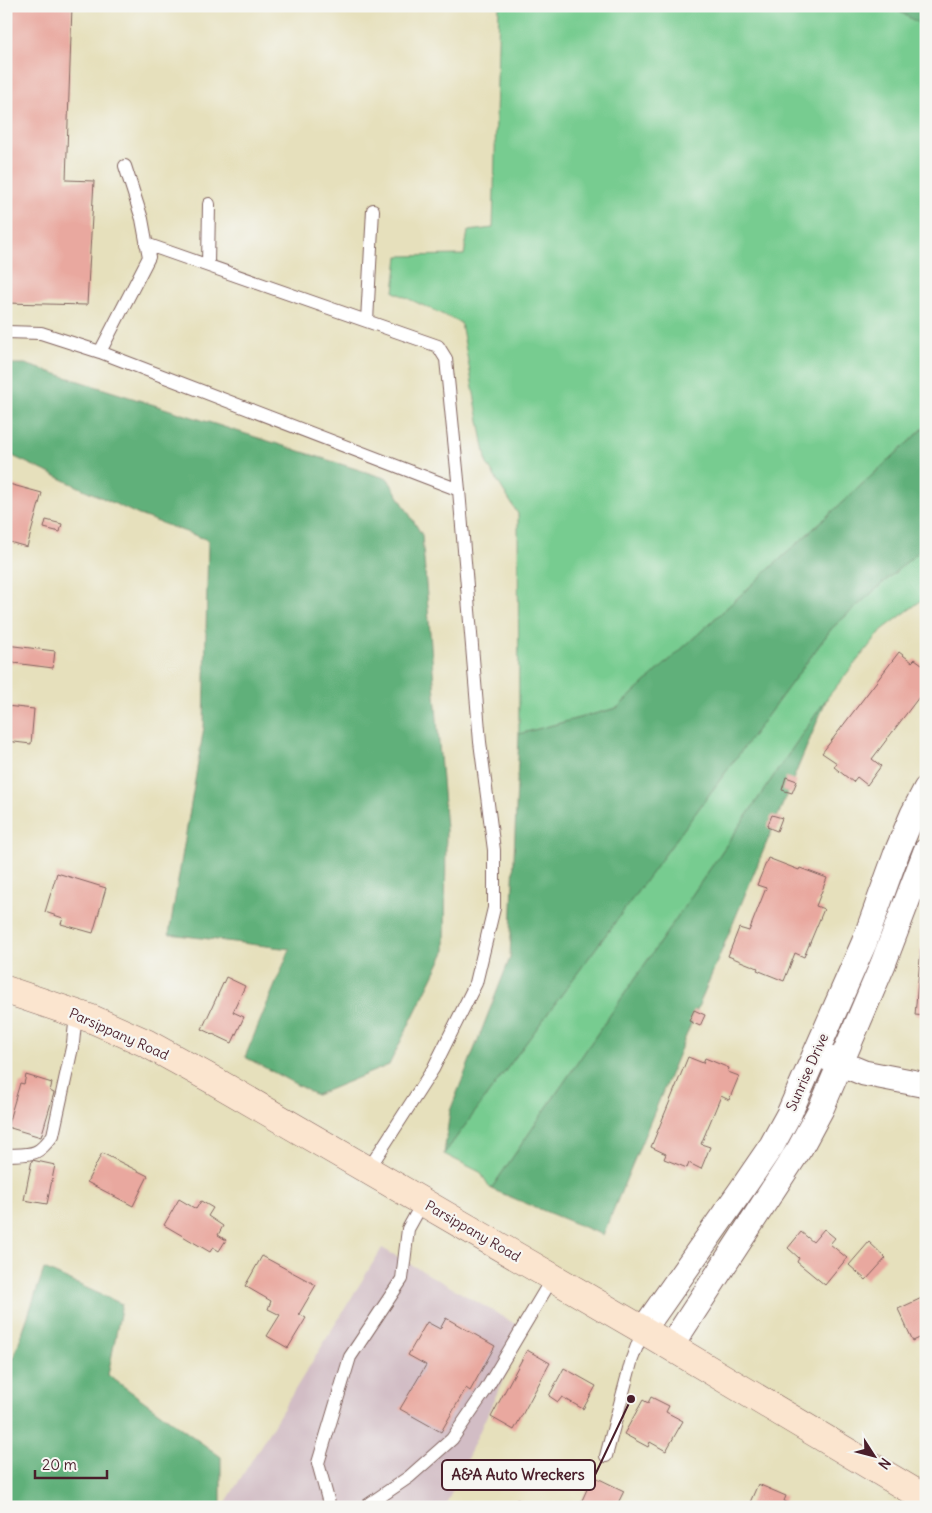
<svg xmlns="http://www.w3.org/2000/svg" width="932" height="1513" viewBox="0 0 932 1513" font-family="Delius,sans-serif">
<rect width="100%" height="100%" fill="#f6f6f2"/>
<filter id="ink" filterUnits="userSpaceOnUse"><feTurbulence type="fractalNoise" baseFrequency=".02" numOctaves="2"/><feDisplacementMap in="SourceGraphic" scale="10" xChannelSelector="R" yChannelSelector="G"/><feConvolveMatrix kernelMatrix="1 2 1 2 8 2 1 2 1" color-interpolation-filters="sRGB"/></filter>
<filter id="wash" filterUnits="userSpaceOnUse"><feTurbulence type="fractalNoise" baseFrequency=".0096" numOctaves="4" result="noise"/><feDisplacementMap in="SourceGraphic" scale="20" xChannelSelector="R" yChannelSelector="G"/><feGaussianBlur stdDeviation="1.12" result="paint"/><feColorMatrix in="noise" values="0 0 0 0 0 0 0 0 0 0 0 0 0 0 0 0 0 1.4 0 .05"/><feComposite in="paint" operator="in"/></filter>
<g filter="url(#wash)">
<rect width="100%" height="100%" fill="#e6e0bc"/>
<!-- industrial -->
<path fill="#d2bdc5" d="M382 1248 526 1330 445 1507H223Z"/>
<!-- green -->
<path fill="#77cc90" stroke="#60765e" d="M499 6H891L926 28V426L617 708 519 734 518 514 487 464 461 323 394 292 398 256 464 255 468 231 493 228Z
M926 545V597L882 630 827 698 491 1189 480 1172 444 1154 832 628Z"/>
<!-- forest -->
<path fill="#61b07a" stroke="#566852" d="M891 6H926V28Z
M6 364H25L388 479 422 535 446 829 445 952 389 1065 316 1095 245 1057 290 949 169 934 204 727 208 540 139 515 6 453Z
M926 426V545L832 628 444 1154 450 1111 510 958 519 734 617 708Z
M827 698 603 1235 491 1189Z
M44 1269 122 1304 108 1375 221 1457V1507H6V1380Z"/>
<g id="blocks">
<!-- building -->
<path fill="#e9a89f" d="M6 6H72L66 180 94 181 87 305 6 303Z
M9 484 42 493 27 547 6 541V492Z
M46 520 62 524 60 532 44 528Z
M6 645 55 651 53 668 6 662Z
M899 652 912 662 915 659 926 667V702L919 697 872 759 881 766 867 785 857 777 853 782 834 767 837 763 822 753Z
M6 706 34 709 31 744 6 741Z
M786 777 797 781 792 793 782 790Z
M772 815 782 818 777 831 767 827Z
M768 858 799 870 800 868 827 878 816 906 824 909 804 957 795 953 784 981 757 970 758 968 728 956 739 928 749 931 766 888 757 885Z
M57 873 106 888 93 933 61 924 63 918 45 912Z
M921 949H926V1016L915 1015Z
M226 977 245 986 233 1012 244 1017 232 1043 202 1029Z
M694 1010 705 1015 700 1026 689 1021Z
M688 1057 703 1063 705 1058 729 1068 728 1072 739 1076 729 1100 721 1096 701 1144 710 1147 701 1169 689 1163 687 1168 664 1159 666 1154 651 1147Z
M26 1075 52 1083 50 1091 54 1093 41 1137 7 1127 20 1083 24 1084Z
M102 1153 148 1176 133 1206 87 1182Z
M32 1160 55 1165 47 1204 24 1200Z
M179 1199 196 1209 201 1201 213 1208 208 1216 223 1226 218 1235 226 1240 219 1251 213 1247 210 1252 164 1225Z
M824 1229 835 1238 830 1244 847 1258 825 1285 797 1262 799 1258 788 1248 801 1232 813 1242Z
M869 1242 886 1258 866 1280 849 1265Z
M262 1256 316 1285 299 1314 306 1318 288 1348 267 1336 280 1315 268 1309 271 1301 245 1286Z
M926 1296V1335L913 1341 898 1309Z
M446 1318 495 1346 470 1391 466 1388 441 1432 400 1409 426 1365 408 1355 427 1322 440 1329Z
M527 1350 550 1363 514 1430 491 1417Z
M564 1368 596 1386 583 1409 562 1397 558 1402 549 1396Z
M651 1397 669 1406 666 1412 683 1421 666 1451 650 1442 648 1447 624 1434 643 1400 648 1403Z
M593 1476 624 1491 616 1507H579Z
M758 1484 786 1496 784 1501 797 1507H748Z
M516 1499 534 1507H513Z"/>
</g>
</g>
<g filter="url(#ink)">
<use href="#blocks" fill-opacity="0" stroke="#81635e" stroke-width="1"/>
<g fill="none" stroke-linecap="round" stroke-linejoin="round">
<defs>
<path id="service" d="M146 244 438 346 446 359 459 490
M208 265 209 204
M367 321 373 210
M6 332 41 333 100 352 459 490 480 742 494 850V908L476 983 433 1069 368 1170
M100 352 149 257 142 219 125 166
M6 1155C32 1154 37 1157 53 1135L73 1043 76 1014
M606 1456 632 1359 643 1330
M330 1507 318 1463 350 1357 402 1279 408 1229 423 1202
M365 1507 409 1477 452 1439 485 1391 553 1277"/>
<path id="minor" d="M825 1057 864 1073 926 1085
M643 1330 742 1189 772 1145 789 1114 864 943 897 852 913 814 926 789
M671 1346 800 1148 821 1109 883 964 926 851"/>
<path id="secondary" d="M6 990 92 1019 146 1043 213 1080 643 1330 926 1499"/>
</defs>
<!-- service casing -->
<use href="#service" stroke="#81635e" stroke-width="14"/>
<!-- minor casing -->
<use href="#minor" stroke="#81635e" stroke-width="27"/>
<!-- secondary casing -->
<use href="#secondary" stroke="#81635e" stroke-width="29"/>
<!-- service -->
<use href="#service" stroke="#fff" stroke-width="12"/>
<!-- minor -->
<use href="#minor" stroke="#fff" stroke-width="25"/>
<!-- secondary -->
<use href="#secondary" stroke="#fbe5cf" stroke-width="28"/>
</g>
</g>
<g text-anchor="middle" stroke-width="4.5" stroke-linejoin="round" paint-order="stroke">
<!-- street labels -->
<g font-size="14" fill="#4a1f2b" stroke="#f6f6f2">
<text transform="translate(119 1034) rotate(24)" y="5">Parsippany Road</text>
<text transform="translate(807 1072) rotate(-66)" y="5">Sunrise Drive</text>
<text transform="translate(473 1231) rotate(30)" y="5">Parsippany Road</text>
</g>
</g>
<!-- callouts -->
<path fill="none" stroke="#4a1f2b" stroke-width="2" d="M631 1399L595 1475"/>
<circle fill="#4a1f2b" stroke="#f6f6f2" stroke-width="2" cx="631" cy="1399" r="5"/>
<rect fill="#f6f6f2" stroke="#4a1f2b" stroke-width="2" x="442" y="1460" width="153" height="30" rx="5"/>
<g font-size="15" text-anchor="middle" font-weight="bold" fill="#4a1f2b">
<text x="518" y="1480">A&amp;A Auto Wreckers</text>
</g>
<!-- margin -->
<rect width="932" height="1513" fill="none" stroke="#f6f6f2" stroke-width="25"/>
<!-- north arrow -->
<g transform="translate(874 1456) rotate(126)" stroke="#f6f6f2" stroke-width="4" paint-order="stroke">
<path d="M0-4L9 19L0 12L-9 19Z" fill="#4a1f2b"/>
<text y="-8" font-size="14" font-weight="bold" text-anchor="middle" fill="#4a1f2b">N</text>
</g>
<!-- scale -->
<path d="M35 1470v8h72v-8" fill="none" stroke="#4a1f2b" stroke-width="2.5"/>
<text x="42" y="1470" font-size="15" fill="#4a1f2b" stroke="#f6f6f2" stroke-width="4" paint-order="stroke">20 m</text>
</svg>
